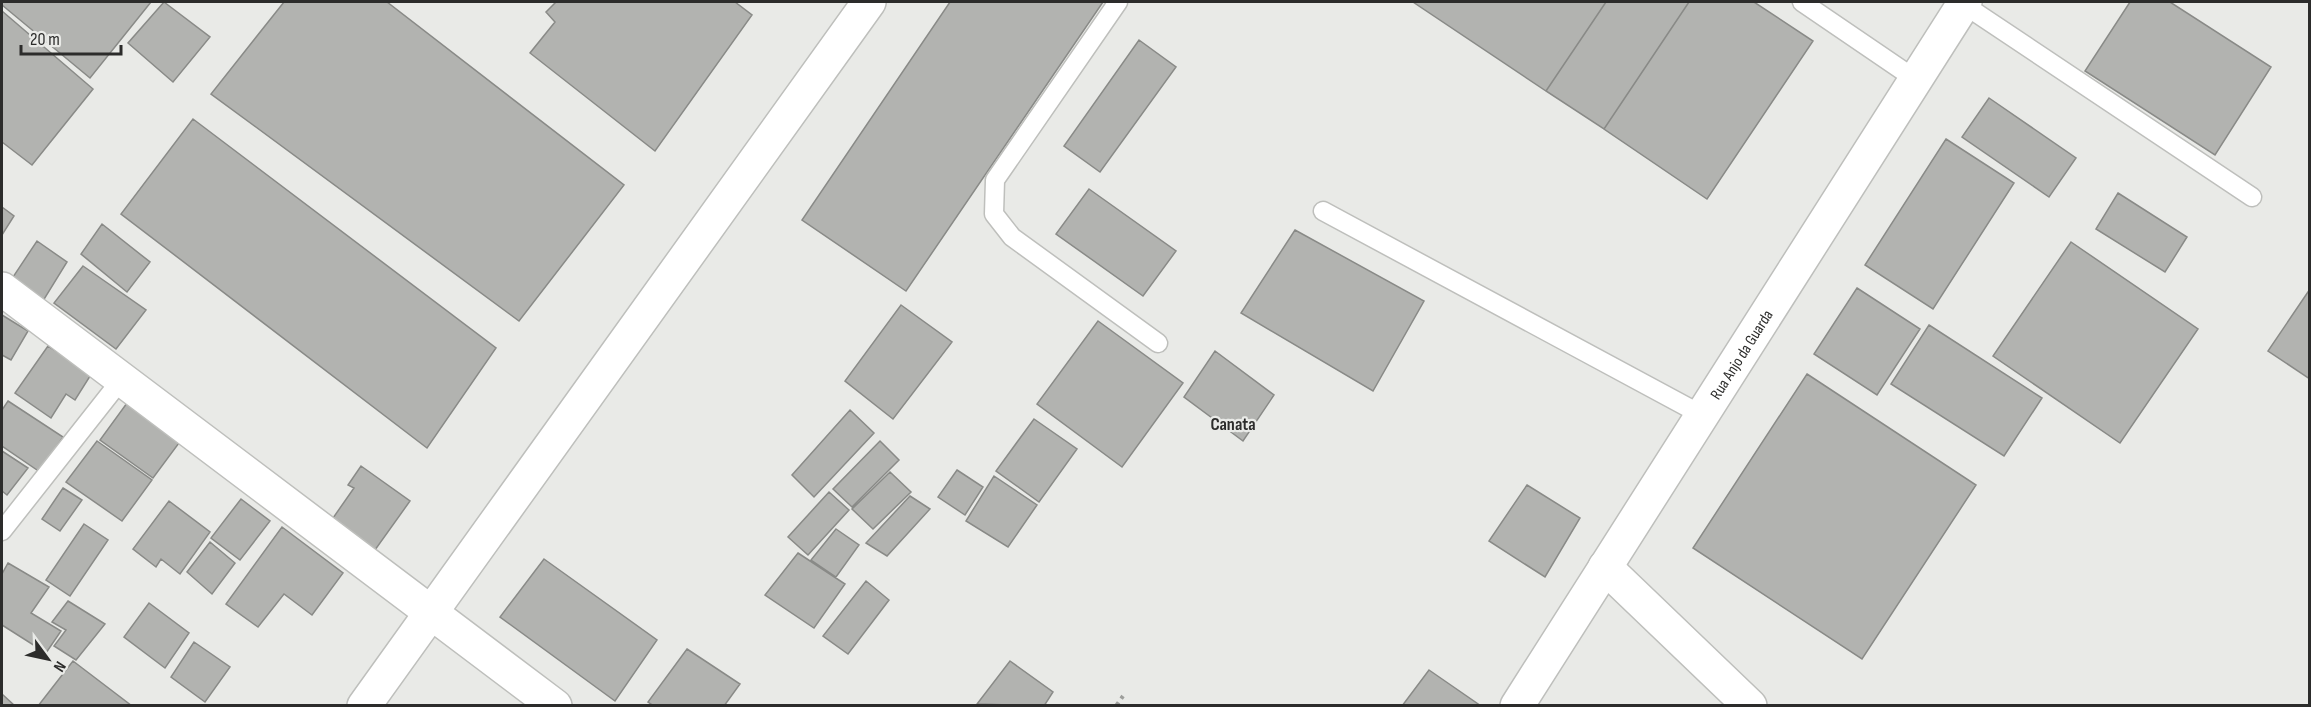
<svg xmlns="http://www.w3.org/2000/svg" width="2311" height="707" viewBox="0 0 2311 707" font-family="'Sofia Sans Condensed',sans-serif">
<rect width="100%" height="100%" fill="#e9eae7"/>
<!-- building -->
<path fill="#b2b3b0" stroke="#898a87" stroke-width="1.5" d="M2 2H151L90 78 2 5Z
M164 2 210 37 173 82 128 43Z
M284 2H387L624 185 519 321 211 94Z
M556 2H735L752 15 655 151 530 53 555 22 546 12Z
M950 2H1103L906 291 802 220Z
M1413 2H1606L1546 91Z
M1606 2H1689L1604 129 1546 91Z
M1689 2H1754L1813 41 1707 199 1604 129Z
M2130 2H2170L2271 67 2215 155 2085 71Z
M2 11 93 89 32 165 2 142Z
M1139 40 1176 67 1100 172 1064 146Z
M1989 98 2076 158 2049 197 1962 137Z
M193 119 496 348 427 448 121 214Z
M1946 139 2014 183 1933 309 1865 265Z
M1089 189 1176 251 1143 296 1056 234Z
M2118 193 2187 237 2165 272 2096 229Z
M2 207 14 216 2 235Z
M102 224 150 262 127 292 81 254Z
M1295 230 1424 301 1373 391 1241 313Z
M37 241 67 262 43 301 13 277Z
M2071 242 2198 329 2120 443 1993 356Z
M83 266 146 310 116 349 54 303Z
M1857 288 1920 329 1877 395 1814 354Z
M2310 289V379L2268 351Z
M901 305 952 342 893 419 845 381Z
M2 315 28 331 11 360 2 355Z
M1098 321 1183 383 1122 467 1037 404Z
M1929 325 2042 398 2004 456 1891 384Z
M48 346 92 373 75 400 66 394 51 418 15 393Z
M1215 351 1274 395 1243 441 1184 397Z
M1807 374 1976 485 1862 659 1693 548Z
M8 401 63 437 40 472 2 446V410Z
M127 403 179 443 153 478 100 440Z
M850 410 874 433 814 497 792 475Z
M1034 419 1077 449 1039 502 996 471Z
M97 441 152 480 122 521 66 482Z
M880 441 899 460 852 507 833 489Z
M2 451 28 468 7 495 2 491Z
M361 466 410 501 375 550 333 518 354 488 348 485Z
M957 470 983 487 965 515 938 497Z
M890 472 911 492 873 529 852 509Z
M994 476 1037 505 1008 547 966 521Z
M1527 485 1580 518 1545 577 1489 541Z
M63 488 82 500 60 531 42 519Z
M829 492 849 510 808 555 788 537Z
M910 496 930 509 887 556 866 543Z
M241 499 270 521 240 560 211 538Z
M169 501 210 532 180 574 161 559 156 567 133 549Z
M84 524 108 540 70 596 46 580Z
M282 527 343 573 312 615 284 594 258 627 226 604Z
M836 529 859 545 836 577 811 560Z
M210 542 235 563 212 594 187 572Z
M798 553 845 584 814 628 765 595Z
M544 559 657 640 615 701 500 617Z
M8 563 49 587 31 613 61 631 46 653 2 625V574Z
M866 581 889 600 848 654 823 636Z
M68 601 105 624 76 660 54 646 66 630 52 622Z
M149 603 189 633 165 668 124 637Z
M194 642 230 667 205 702 171 677Z
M687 649 740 684 724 706H654L648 702Z
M73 661 132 706H38Z
M1010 661 1053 692 1044 706 977 704Z
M1429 670 1481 706H1402Z
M2 694 15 706H2Z"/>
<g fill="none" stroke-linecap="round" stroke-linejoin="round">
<defs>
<path id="lane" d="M1118 2 995 180 994 214 1012 237 1158 343
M1802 2 1915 79
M1963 4 2252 197
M1323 211 1702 415
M2 531 121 380"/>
<g id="street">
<path d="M2 289 555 706"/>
<path d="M1605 567 1750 706"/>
<path d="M364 706 869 2"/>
<path id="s1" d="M1517 706 1965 2"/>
</g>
</defs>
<!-- lane casing -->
<use href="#lane" stroke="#bebfbc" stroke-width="21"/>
<!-- street casing -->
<use href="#street" stroke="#bebfbc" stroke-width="36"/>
<!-- path -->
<path stroke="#9d9e9b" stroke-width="4" stroke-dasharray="4.5 4.5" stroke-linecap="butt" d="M1116 706 1123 696"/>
<!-- lane -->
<use href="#lane" stroke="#fff" stroke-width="18"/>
<!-- street -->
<use href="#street" stroke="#fff" stroke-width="33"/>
</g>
<g text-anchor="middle" stroke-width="4.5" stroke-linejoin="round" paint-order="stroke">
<!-- street labels -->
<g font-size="16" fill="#2c2c2b" stroke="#e9eae7">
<text dy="6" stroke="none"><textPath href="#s1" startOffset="417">Rua Anjo da Guarda</textPath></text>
</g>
<!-- neighbourhood labels -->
<g font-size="18" font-weight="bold" fill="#2c2c2b" stroke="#e9eae7">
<text x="1233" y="430">Canata</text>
</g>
</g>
<!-- border -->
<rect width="2311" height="707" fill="none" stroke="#2c2c2b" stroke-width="6"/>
<!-- north arrow -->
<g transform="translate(48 659) rotate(123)" stroke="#e9eae7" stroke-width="4.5" paint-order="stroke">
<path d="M0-4.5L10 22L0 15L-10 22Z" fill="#2c2c2b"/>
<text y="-9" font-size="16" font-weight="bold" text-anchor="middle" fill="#2c2c2b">N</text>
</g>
<!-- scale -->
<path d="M21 45v9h100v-9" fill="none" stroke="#2c2c2b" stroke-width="3"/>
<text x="30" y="45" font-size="18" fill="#2c2c2b" stroke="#e9eae7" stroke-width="4.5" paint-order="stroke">20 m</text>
</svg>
